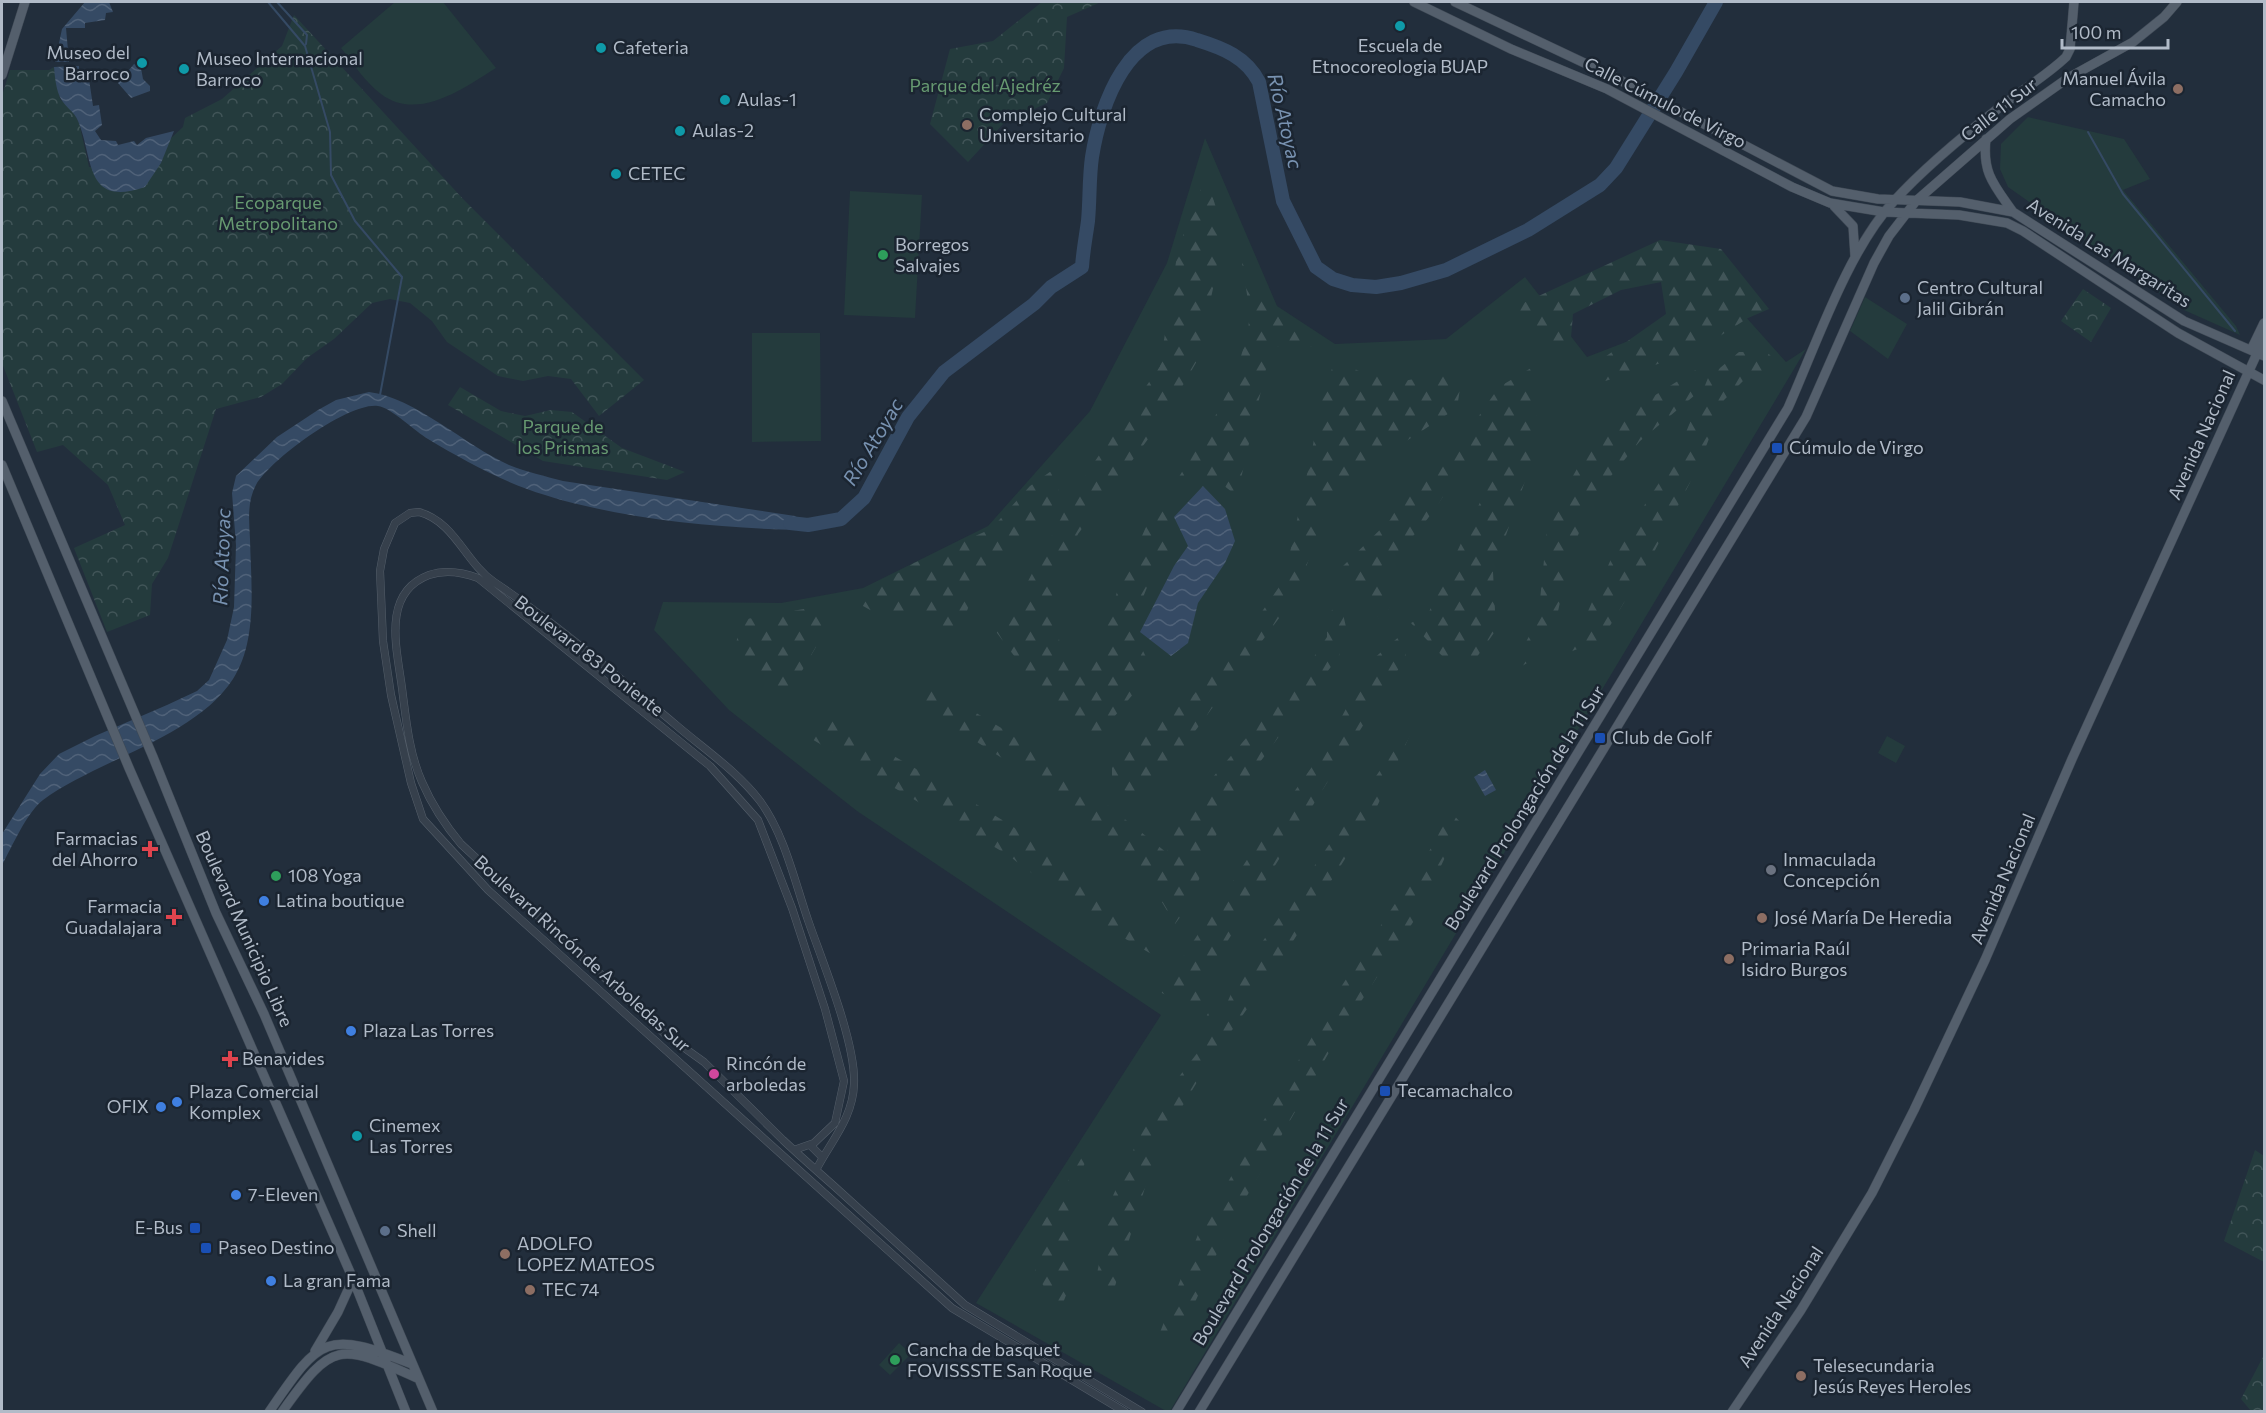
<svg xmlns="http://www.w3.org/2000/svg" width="2266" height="1413" viewBox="0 0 2266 1413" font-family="Commissioner,sans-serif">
<defs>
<pattern id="forest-firs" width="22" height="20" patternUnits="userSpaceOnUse" patternTransform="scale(1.5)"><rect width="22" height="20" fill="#243b3d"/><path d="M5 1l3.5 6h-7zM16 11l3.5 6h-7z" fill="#415558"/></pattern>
<pattern id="park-crowns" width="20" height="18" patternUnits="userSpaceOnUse" patternTransform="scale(1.5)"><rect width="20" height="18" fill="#243b3d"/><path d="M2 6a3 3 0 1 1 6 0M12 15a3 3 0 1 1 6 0" fill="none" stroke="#415558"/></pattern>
<pattern id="water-waves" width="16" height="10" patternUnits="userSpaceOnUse" patternTransform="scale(1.5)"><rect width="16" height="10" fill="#354a64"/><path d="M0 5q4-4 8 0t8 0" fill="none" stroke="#506279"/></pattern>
</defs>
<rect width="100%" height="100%" fill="#222e3c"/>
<!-- grass -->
<path fill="#243b3d" d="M395 2H443L496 68C464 88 418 122 381 94 365 82 353 63 341 48Z
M2028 117 2124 139 2150 179 2123 190 2236 326 2240 335 2184 310 2008 187 2000 169 2001 144Z
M1205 138 1277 306 1335 344 1446 339 1525 277 1587 357 1675 323 1736 306 1786 362 1806 349 1170 1411H1166L976 1303 1161 1015 857 811 729 710 654 630 663 602 781 603 863 588 988 526 1090 411 1167 263Z
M850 191 922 195 915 318 844 315Z
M1865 297 1907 324 1888 359 1850 331Z
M752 333H820L821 441 752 442Z
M1887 736 1905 746 1896 763 1878 753Z
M899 1343 911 1354 890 1375 879 1365Z"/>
<!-- forest -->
<path fill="url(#forest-firs)" d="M1206 175 1220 221 1216 275 1197 361 1165 416 1078 534 1052 592 1062 659 1072 661 1097 659 1117 592 1150 518 1168 502 1175 548 1152 575 1131 627 1149 663 1139 687 1104 729 1095 745 1054 709 991 625 1016 604 1078 486 1160 366 1178 249Z
M1660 240 1721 249 1769 309 1748 318 1695 352 1596 384 1602 359 1666 314 1661 282 1621 290 1573 314 1570 349 1544 345 1515 307Z
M1242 263 1285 326 1324 347H1271L1237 496 1218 481 1194 474 1175 483C1205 436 1238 384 1248 328 1252 311 1244 281 1242 263Z
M1739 352H1767L1782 368 1746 378 1724 400 1698 467 1652 556 1602 639 1570 652 1615 550 1676 457 1708 378Z
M1336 360 1361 372 1399 382 1438 374 1461 382 1457 408 1348 479 1326 508 1297 594 1181 750 1141 796 1112 786V750L1189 700 1247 633 1284 580 1312 451 1322 391Z
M1702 366 1695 395 1640 441 1592 499 1570 556 1557 616 1531 661 1509 673 1538 620 1548 520 1582 460 1628 412Z
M1531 368 1538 426 1531 464 1493 572 1496 630 1474 661 1445 659 1411 623 1428 614 1483 496V464L1461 467C1437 509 1417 537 1380 567L1390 606 1382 623 1343 566 1390 520 1416 477 1467 433 1499 387Z
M1064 462 1056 502 979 575 963 623 953 639 921 614 881 616 854 601 914 563 991 529 1030 486Z
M1340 601 1346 627 1339 656 1228 805 1189 905 1175 924 1144 872 1061 796 907 697 926 683 1003 729 1096 796 1167 853 1173 824 1310 663 1327 637V616Z
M821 606 823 635 796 681 779 694 748 663 736 644 741 620Z
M1401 635 1406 657 1198 988 1210 1018 1160 992 1264 834 1324 750 1372 660Z
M1422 709 1374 813 1276 968 1208 1064 1157 1148 1112 1296 1095 1284 1112 1198 1148 1117 1215 1030 1239 976Z
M828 718C872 743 916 769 959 794 1035 839 1110 884 1160 959L1093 920 1008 855 810 738Z
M1449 810 1461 823 1419 913 1339 1035 1228 1229 1191 1311 1152 1353 1199 1232 1341 987 1435 842Z
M1100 1127 1069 1201 1072 1280 1059 1313 1035 1271 1037 1233Z"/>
<!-- park -->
<path fill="url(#park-crowns)" d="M1042 2H1101L1067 17 1064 68 1047 103 1003 124 968 162 930 124 950 49 993 41Z
M294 15 463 199 644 380 599 416 571 379 548 376 523 381 498 376 447 342 432 321 410 303 390 299 372 303 334 339 307 358 282 384 261 397 216 409 168 558 152 584 150 615 107 632 74 548 125 525 108 485 63 445 37 452 2 363V96L10 70H49L54 67 60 99 73 111 79 123 89 167 161 163 168 141 183 127 185 118 222 99 282 46Z
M2083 289 2111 308 2091 342 2061 321Z
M460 387 501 411 525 416 551 410 572 412 622 448 685 472 667 480 543 461 448 405Z
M2255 1150 2264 1156V1262L2224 1241Z
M2264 1355V1411H2251L2241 1399Z"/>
<!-- water -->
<path fill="url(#water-waves)" d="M85 2H109L113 12 106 13 105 20 85 23V28H66L69 62H55L62 29Z
M134 64 141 68 143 79 150 86V91L131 98 118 83Z
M79 66V80L89 79 93 106 99 105 102 125 95 131 101 140 116 141 118 145 134 141 137 145 146 138 174 131 161 163 145 187C84 208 94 158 78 121 74 111 66 108 61 99 56 90 55 78 54 67Z
M369 392C414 397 466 446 509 465 526 472 545 476 563 481L795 516 808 525 799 530C714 528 607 518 527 489 494 477 458 457 428 439 416 432 390 407 378 406 348 402 270 460 256 485 247 502 249 520 250 539 251 584 258 640 233 679 196 737 97 760 43 800 27 812 12 847 2 865V834L40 774 59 754 95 736 167 705 197 691 209 680 227 640 234 607 236 545 232 493 236 476 277 437 318 410 336 400Z
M1203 486 1225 509 1235 541 1225 563 1198 603 1188 643 1171 656 1140 632 1174 566 1188 546 1174 517Z
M1485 770 1496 790 1485 796 1474 777Z"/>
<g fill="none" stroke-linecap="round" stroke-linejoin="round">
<!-- stream -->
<path stroke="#354a64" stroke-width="2" d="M268 2 305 46 330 132 331 175 355 221 402 277 380 395
M277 2 307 35 306 44
M2088 132 2123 194 2235 331"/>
<!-- river -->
<path stroke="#354a64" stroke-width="14" d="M790 523 808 525 841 519 864 498 908 417 944 372 1034 304 1051 287 1082 267C1083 251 1086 236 1088 221 1090 200 1089 178 1092 157 1100 106 1130 17 1197 40 1223 48 1246 57 1259 82L1283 201 1316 267 1333 279 1352 285 1376 287 1401 283 1446 270 1528 230 1600 185 1616 168 1676 72 1716 2"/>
<defs>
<path id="minor" d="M810 1145 822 1157
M794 1150 814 1143 835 1123 844 1081 825 1009 792 908 758 820 710 766 478 578C462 572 446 569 429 575 381 593 397 649 402 688 406 719 409 753 422 782 432 805 445 825 461 844L665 1034 704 1062 783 1140C800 1156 817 1171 834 1186L965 1305 1142 1412
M816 1170C831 1141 853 1118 854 1084 856 1043 823 963 809 923 795 883 785 835 760 801 737 771 704 749 676 725 616 675 558 625 494 582 465 562 455 522 419 512L410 513 395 523 384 549 380 571 383 641 391 695 411 783 423 819 488 890 952 1308 1125 1412"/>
<path id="major" d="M1414 2 1511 49 1607 89 1792 187 1830 203 1884 212 1959 215 2007 223 2023 231 2178 333 2264 380
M1455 2 1614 77 1832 191 1878 199 1960 202 2013 212 2184 321 2264 356
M2 75 25 2
M1986 139C1982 173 1994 185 2013 212
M1834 206 1853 226 1855 256
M2251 350 2264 323
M2 401 153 757 216 913 264 1014 433 1412
M2 465 129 768 353 1279 406 1412
M315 1351 338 1312 353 1279
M269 1412C320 1338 324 1329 412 1364
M282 1412C333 1340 339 1343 417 1378
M1176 1412 1788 408C1816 345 1848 250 1894 201 1925 167 1964 135 2000 107 2022 90 2046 76 2066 57L2070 49 2074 2
M1199 1412 1806 417 1874 263 1889 236 1916 201 2010 119 2068 78 2133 42 2164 17 2177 2
M1732 1412 1801 1310 1872 1193 1914 1110 1985 960 2072 759 2264 338"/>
</defs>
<!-- minor casing -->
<use href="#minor" stroke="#545e6a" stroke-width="8"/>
<!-- major casing -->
<use href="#major" stroke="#3f4955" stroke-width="10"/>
<!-- minor -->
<use href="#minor" stroke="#36404c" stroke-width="7"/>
<!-- major -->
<use href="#major" stroke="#545f6c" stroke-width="9"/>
</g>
<!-- markers -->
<g fill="#0f9aa8" stroke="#1b2531" stroke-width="2">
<circle cx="1400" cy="26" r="6"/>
<circle cx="601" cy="48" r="6"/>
<circle cx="142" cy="63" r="6"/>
<circle cx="184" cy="69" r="6"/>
<circle cx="725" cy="100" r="6"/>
<circle cx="680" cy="131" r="6"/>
<circle cx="616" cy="174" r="6"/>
<circle cx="357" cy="1136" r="6"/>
</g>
<g fill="#8d6e63" stroke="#1b2531" stroke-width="2">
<circle cx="2178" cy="89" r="6"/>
<circle cx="967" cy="125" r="6"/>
<circle cx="1762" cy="918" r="6"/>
<circle cx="1729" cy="959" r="6"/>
<circle cx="505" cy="1254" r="6"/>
<circle cx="530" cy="1290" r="6"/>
<circle cx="1801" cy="1376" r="6"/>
</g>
<g fill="#2e9e5b" stroke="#1b2531" stroke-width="2">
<circle cx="883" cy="255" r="6"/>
<circle cx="276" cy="876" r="6"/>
<circle cx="895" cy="1360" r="6"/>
</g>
<g fill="#5c6f8a" stroke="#1b2531" stroke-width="2">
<circle cx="1905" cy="298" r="6"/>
<circle cx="385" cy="1231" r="6"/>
</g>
<g fill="#1a4fb4" stroke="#1b2531" stroke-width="2">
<rect x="1771" y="442" width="12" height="12" rx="3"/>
<rect x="1594" y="732" width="12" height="12" rx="3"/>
<rect x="1379" y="1085" width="12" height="12" rx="3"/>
<rect x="189" y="1222" width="12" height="12" rx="3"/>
<rect x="200" y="1242" width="12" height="12" rx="3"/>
</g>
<g fill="#e0444e" stroke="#1b2531" stroke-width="2">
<path d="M147 840h6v6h6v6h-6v6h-6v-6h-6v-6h6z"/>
<path d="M171 908h6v6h6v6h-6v6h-6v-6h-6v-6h6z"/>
<path d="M227 1050h6v6h6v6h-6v6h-6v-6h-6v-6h6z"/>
</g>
<circle fill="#6b7280" stroke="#1b2531" stroke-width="2" cx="1771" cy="870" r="6"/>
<g fill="#3f7fe0" stroke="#1b2531" stroke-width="2">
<circle cx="264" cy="901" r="6"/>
<circle cx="351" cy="1031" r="6"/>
<circle cx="177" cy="1102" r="6"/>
<circle cx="161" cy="1107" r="6"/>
<circle cx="236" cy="1195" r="6"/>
<circle cx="271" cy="1281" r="6"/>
</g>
<circle fill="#d1479c" stroke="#1b2531" stroke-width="2" cx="714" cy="1074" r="6"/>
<g text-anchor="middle" stroke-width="5" stroke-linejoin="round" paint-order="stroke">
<!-- poi labels -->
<g font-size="18" fill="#b1bbc8" stroke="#1b2531" text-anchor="start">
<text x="1400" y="52" text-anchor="middle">Escuela de<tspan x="1400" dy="21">Etnocoreologia BUAP</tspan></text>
<text x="613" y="54">Cafeteria</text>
<text x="130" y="59" text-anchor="end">Museo del<tspan x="130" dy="21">Barroco</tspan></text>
<text x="196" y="65">Museo Internacional<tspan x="196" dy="21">Barroco</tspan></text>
<text x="2166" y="85" text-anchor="end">Manuel Ávila<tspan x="2166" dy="21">Camacho</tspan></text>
<text x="737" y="106">Aulas-1</text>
<text x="979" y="121">Complejo Cultural<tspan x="979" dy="21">Universitario</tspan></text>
<text x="692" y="137">Aulas-2</text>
<text x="628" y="180">CETEC</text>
<text x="895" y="251">Borregos<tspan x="895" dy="21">Salvajes</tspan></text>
<text x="1917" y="294">Centro Cultural<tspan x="1917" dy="21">Jalil Gibrán</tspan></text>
<text x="1789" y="454">Cúmulo de Virgo</text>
<text x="1612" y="744">Club de Golf</text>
<text x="138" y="845" text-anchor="end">Farmacias<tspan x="138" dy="21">del Ahorro</tspan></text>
<text x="1783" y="866">Inmaculada<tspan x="1783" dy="21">Concepción</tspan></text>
<text x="288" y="882">108 Yoga</text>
<text x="276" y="907">Latina boutique</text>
<text x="162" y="913" text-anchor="end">Farmacia<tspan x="162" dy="21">Guadalajara</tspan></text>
<text x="1774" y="924">José María De Heredia</text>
<text x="1741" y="955">Primaria Raúl<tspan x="1741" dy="21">Isidro Burgos</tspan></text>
<text x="363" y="1037">Plaza Las Torres</text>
<text x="242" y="1065">Benavides</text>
<text x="726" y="1070">Rincón de<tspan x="726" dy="21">arboledas</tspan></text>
<text x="1397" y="1097">Tecamachalco</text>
<text x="189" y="1098">Plaza Comercial<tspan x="189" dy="21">Komplex</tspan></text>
<text x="149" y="1113" text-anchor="end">OFIX</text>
<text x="369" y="1132">Cinemex<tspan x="369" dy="21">Las Torres</tspan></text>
<text x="248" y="1201">7-Eleven</text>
<text x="183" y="1234" text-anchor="end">E-Bus</text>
<text x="397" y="1237">Shell</text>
<text x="517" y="1250">ADOLFO<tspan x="517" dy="21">LOPEZ MATEOS</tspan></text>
<text x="218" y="1254">Paseo Destino</text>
<text x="283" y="1287">La gran Fama</text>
<text x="542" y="1296">TEC 74</text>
<text x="907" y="1356">Cancha de basquet<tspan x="907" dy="21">FOVISSSTE San Roque</tspan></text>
<text x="1813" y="1372">Telesecundaria<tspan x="1813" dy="21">Jesús Reyes Heroles</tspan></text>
</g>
<!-- park labels -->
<g font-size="18" fill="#679a71" stroke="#1b2531">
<text x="985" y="92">Parque del Ajedréz</text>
<text x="278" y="209">Ecoparque<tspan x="278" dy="21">Metropolitano</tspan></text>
<text x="563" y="433">Parque de<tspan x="563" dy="21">los Prismas</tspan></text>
</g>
<!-- street labels -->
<g font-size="18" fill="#b1bbc8" stroke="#1b2531">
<text transform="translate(1665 103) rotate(27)" y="6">Calle Cúmulo de Virgo</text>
<text transform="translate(1999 110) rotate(-38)" y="6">Calle 11 Sur</text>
<text transform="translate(2109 253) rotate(32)" y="6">Avenida Las Margaritas</text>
<text transform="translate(2202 435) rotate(-66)" y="6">Avenida Nacional</text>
<text transform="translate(589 656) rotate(38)" y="6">Boulevard 83 Poniente</text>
<text transform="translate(1525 808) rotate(-58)" y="6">Boulevard Prolongación de la 11 Sur</text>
<text transform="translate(2003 879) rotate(-67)" y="6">Avenida Nacional</text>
<text transform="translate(244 929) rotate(66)" y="6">Boulevard Municipio Libre</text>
<text transform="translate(582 954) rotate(42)" y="6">Boulevard Rincón de Arboledas Sur</text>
<text transform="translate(1271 1222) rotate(-59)" y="6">Boulevard Prolongación de la 11 Sur</text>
<text transform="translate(1781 1307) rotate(-57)" y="6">Avenida Nacional</text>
</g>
<!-- water labels -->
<g font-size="20" font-style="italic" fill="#7892b1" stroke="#1b2531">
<text transform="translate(1285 121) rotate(77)" y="7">Río Atoyac</text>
<text transform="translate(873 442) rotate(-59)" y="7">Río Atoyac</text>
<text transform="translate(222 557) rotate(-88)" y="7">Río Atoyac</text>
</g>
</g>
<!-- border -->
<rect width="2266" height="1413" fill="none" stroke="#b1bbc8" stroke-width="6"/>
<!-- scale -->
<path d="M2062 39v9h106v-9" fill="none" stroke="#b1bbc8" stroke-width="3"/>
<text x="2071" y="39" font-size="18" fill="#b1bbc8" stroke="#1b2531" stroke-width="4.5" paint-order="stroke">100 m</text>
</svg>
